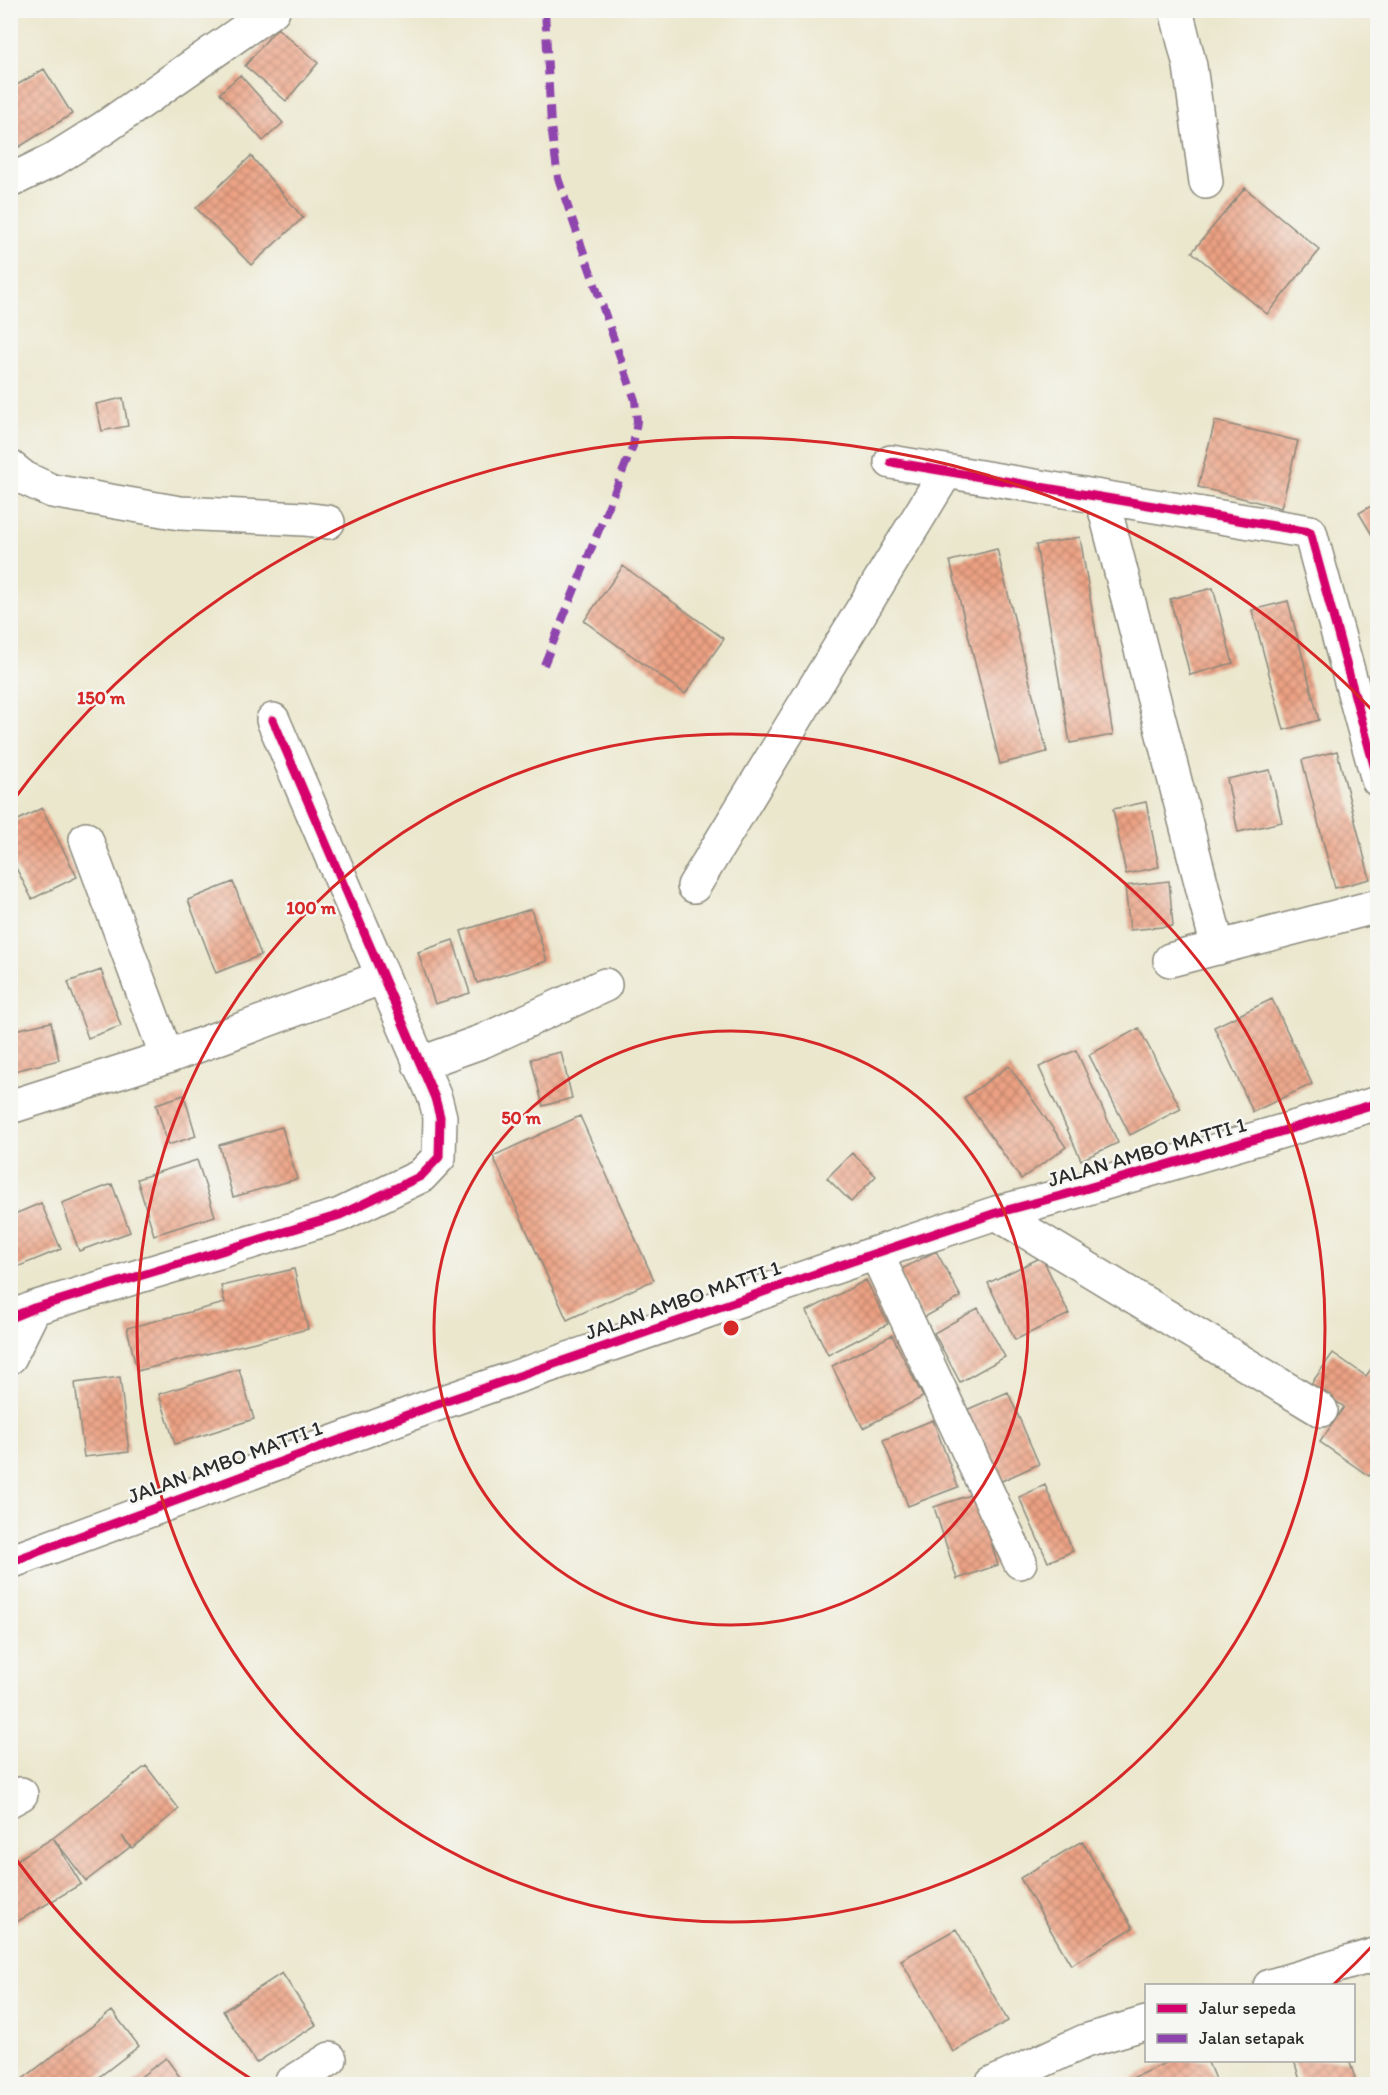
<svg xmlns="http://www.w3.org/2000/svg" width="1388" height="2095" viewBox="0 0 1388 2095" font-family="Itim,sans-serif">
<defs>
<pattern id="building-cross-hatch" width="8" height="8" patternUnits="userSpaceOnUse" patternTransform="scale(1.5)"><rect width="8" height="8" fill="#eca183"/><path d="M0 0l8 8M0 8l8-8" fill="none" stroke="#bf836b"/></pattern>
</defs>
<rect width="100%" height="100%" fill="#f6f6f2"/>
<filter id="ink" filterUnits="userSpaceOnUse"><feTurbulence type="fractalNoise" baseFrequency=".0167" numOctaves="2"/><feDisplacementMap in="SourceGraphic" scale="12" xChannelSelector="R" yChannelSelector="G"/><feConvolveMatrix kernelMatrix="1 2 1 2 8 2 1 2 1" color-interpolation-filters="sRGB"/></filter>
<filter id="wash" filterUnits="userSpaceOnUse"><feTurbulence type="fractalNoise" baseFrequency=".008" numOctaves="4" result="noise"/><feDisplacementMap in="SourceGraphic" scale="24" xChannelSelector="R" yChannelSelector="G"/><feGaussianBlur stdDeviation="1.35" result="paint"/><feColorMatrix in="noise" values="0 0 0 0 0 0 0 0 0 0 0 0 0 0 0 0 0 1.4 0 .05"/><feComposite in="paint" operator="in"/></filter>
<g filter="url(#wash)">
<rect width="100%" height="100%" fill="#ebe7cd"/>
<g id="blocks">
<!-- building -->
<path fill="url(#building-cross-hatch)" d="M277 28 318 63 286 101 245 66Z
M44 69 72 114 16 149 10 140V89Z
M240 75 283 123 263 141 220 93Z
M251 156 303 218 251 265 196 208Z
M1245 188 1320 250 1267 314 1192 252Z
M123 398 128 426 102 431 96 404Z
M1215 421 1298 441 1281 508 1198 487Z
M1378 502V545L1359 513Z
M1080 537 1113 735 1070 743 1036 545Z
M997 549 1047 752 1000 764 950 561Z
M623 566 724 639 685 694 584 621Z
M1213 588 1233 663 1190 675 1170 599Z
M1288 601 1319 720 1284 730 1252 610Z
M1337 751 1370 879 1335 888 1302 760Z
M1270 770 1282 822 1238 832 1227 779Z
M1146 802 1159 867 1126 874 1113 809Z
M42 808 77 877 32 899 10 856V824Z
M1169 881 1173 926 1130 930 1125 886Z
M233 882 261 955 216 973 188 900Z
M531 909 547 961 477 983 461 931Z
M453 940 470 993 435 1004 418 952Z
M101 970 121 1026 88 1038 68 982Z
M1272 999 1312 1084 1253 1112 1214 1027Z
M51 1022 59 1060 10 1072V1031Z
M1139 1028 1181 1109 1130 1135 1089 1055Z
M1076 1050 1118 1143 1081 1160 1039 1067Z
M561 1052 572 1098 543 1106 531 1059Z
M1009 1066 1066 1147 1021 1179 964 1098Z
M184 1095 196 1136 168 1145 156 1104Z
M580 1116 654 1280 567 1320 493 1156Z
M282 1127 297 1179 233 1197 219 1145Z
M852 1153 876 1176 851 1202 827 1178Z
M197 1160 215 1216 154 1235 137 1179Z
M112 1184 130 1232 79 1251 62 1203Z
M41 1203 61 1249 10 1270V1216Z
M936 1251 961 1297 923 1318 898 1271Z
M1042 1257 1069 1314 1015 1340 988 1283Z
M294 1269 308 1329 137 1371 127 1328 225 1303 221 1286Z
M866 1280 888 1324 828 1355 807 1311Z
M978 1308 1005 1357 960 1382 934 1333Z
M892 1335 923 1397 863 1428 832 1366Z
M1333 1353 1366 1376 1378 1359V1463L1369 1476 1320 1442 1344 1407 1311 1384Z
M239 1369 254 1419 175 1444 159 1394Z
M120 1377 129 1452 84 1457 75 1383Z
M1008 1392 1039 1464 995 1484 964 1411Z
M933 1420 958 1487 908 1506 883 1440Z
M1045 1485 1073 1551 1048 1562 1019 1497Z
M976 1493 998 1565 957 1579 934 1507Z
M146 1766 179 1809 132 1848 122 1836 130 1847 86 1881 54 1839 81 1884 10 1926V1864L53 1838Z
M1082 1841 1133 1928 1071 1965 1020 1878Z
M956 1929 1008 2021 953 2052 901 1960Z
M282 1973 316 2025 256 2063 223 2011Z
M112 2011 139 2046 90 2084H16Z
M166 2058 185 2084H131Z
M1172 2060H1207L1217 2084H1135L1132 2078Z
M1294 2060H1349L1357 2084H1301Z"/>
</g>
</g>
<g filter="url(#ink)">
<use href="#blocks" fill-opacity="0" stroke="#8b897c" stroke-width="1.5"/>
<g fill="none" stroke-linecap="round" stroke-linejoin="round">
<defs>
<path id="minor" d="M1176 10 1190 66 1206 182
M10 181 53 160 104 128 273 10
M891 462 1310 532 1378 780
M10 467 24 478 52 491 180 513 304 519 328 522
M1102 498 1218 948
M86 839 167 1057
M694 886 946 472
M1170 960 1378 906
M419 1064 483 1041 605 985
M10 1107 167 1057 383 977
M996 1213 1321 1410
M876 1253 1020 1562
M10 1318 34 1308 340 1215 421 1176 439 1157 440 1117 435 1098 273 720
M10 1357 34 1308
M10 1562 426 1408 876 1253 996 1213 1064 1195 1378 1103
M10 1800 21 1794
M1270 1986 1378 1954
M290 2084 330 2059
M992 2084 1085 2041 1146 2023"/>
</defs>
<!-- minor casing -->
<use href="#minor" stroke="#8b897c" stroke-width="36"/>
<!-- minor -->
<use href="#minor" stroke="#fff" stroke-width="33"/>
<!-- quiet -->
<path stroke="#8e44ad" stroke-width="8" stroke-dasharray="15 8" stroke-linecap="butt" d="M544 665 633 446 637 421 635 400 558 178 551 126 545 10"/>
<defs>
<path id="cycleway" d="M891 462 1310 532 1378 780
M10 1318 34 1308 340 1215 421 1176 439 1157 440 1117 435 1098 273 720
M10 1562 426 1408 876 1253 996 1213 1064 1195 1378 1103"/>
</defs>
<!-- cycleway casing -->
<use href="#cycleway" stroke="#f6f6f2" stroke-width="13"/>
<!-- cycleway -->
<use href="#cycleway" stroke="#d6006c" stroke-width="9"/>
</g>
</g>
<!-- distance rings -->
<g fill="none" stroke="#d62828" stroke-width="3">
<circle cx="731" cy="1328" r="297"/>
<circle cx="731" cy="1328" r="594"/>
<path d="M1377 1941A891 891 0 0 1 1333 1985M259 2084A891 891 0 0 1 15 1858M15 798A891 891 0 0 1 1377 715"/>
</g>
<g text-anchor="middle" stroke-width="5" stroke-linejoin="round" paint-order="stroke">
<!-- street labels -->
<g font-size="21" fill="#2b2b2b" stroke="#f6f6f2">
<text transform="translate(1147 1152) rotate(-16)" y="7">JALAN AMBO MATTI 1</text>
<text transform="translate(683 1300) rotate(-19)" y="7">JALAN AMBO MATTI 1</text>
<text transform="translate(225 1462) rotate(-20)" y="7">JALAN AMBO MATTI 1</text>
</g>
</g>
<circle cx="731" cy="1328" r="9" fill="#d62828" stroke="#f6f6f2" stroke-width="3"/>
<g font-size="18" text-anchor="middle" font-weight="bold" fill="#d62828" stroke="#f6f6f2" stroke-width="5" stroke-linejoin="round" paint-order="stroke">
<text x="101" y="704">150 m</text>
<text x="311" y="914">100 m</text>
<text x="521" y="1124">50 m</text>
</g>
<!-- margin -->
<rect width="1388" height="2095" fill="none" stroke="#f6f6f2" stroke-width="36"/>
<!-- legend -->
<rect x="1145" y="1984" width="210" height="78" fill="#f6f6f2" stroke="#a5a5a2" stroke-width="1.5"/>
<rect x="1157" y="2004" width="30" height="9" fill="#d6006c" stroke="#a5a5a2" stroke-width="1.5"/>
<text x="1199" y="2014" font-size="18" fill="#2b2b2b">Jalur sepeda</text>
<rect x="1157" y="2034" width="30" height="9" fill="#8e44ad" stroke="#a5a5a2" stroke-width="1.5"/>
<text x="1199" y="2044" font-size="18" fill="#2b2b2b">Jalan setapak</text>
</svg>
